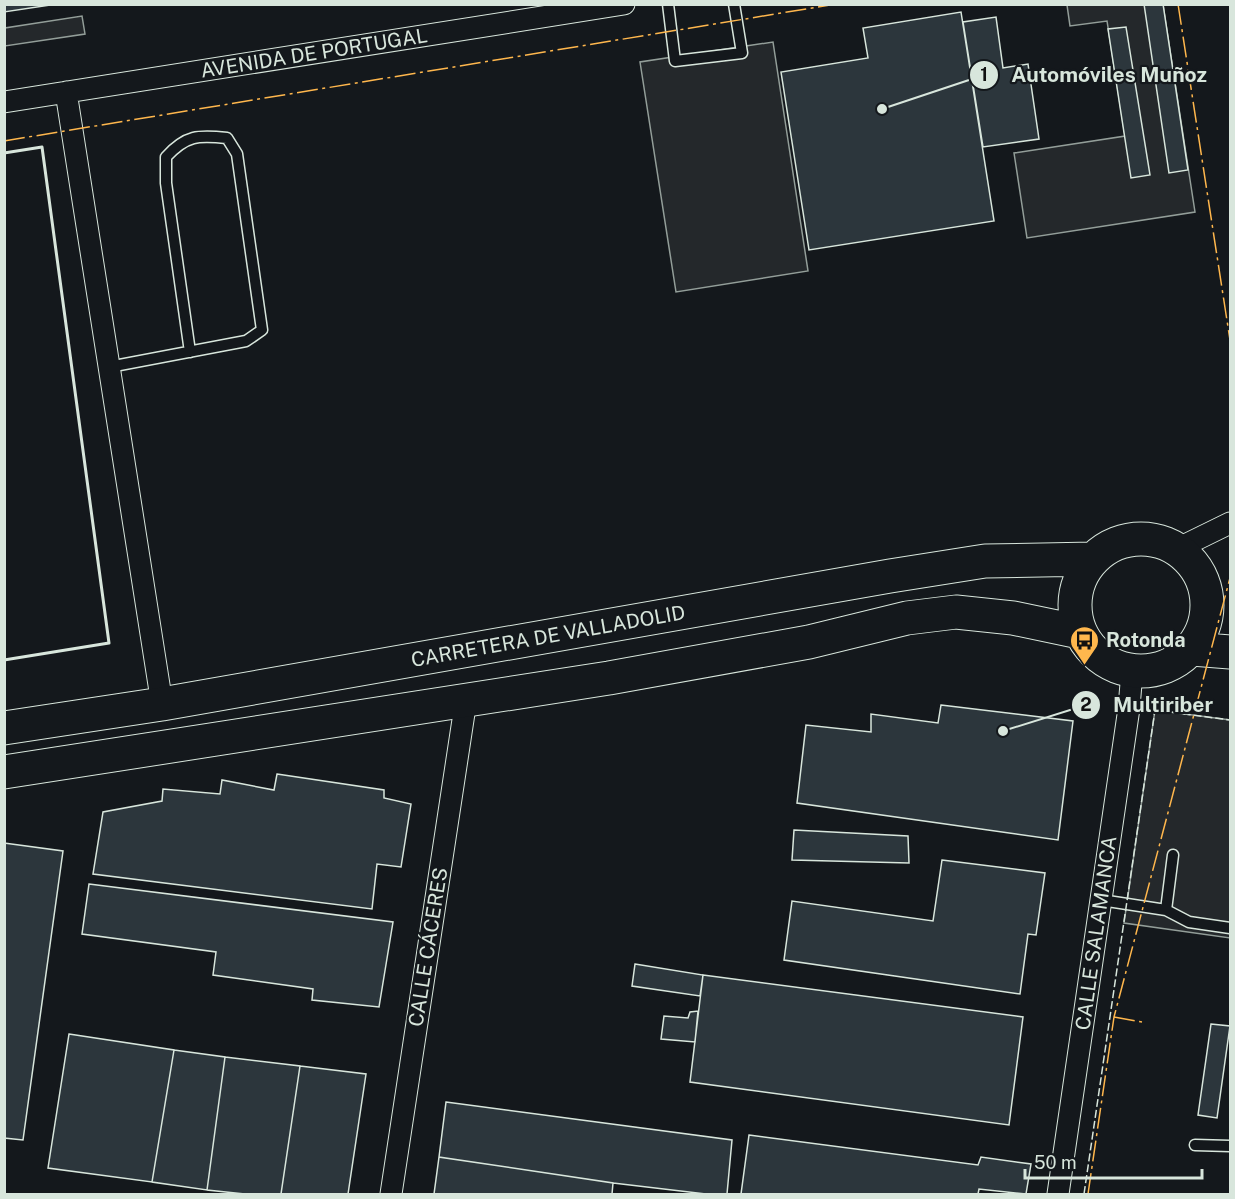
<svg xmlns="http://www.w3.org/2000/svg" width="1235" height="1199" viewBox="0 0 1235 1199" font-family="'Public Sans',sans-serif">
<rect width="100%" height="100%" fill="#14181c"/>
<!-- parking -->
<path fill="#24282b" stroke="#939e99" stroke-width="1.5" d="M1067 5H1163L1195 212 1027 238 1014 153 1125 136 1107 21 1070 26Z
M82 16 85 34 5 46V28Z
M773 42 808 271 676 292 640 62Z
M1155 710 1230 720V938L1124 923Z"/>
<!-- building -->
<path fill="#2c363c" stroke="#d8e6dc" stroke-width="1.5" d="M4 4H57L4 12Z
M1144 4H1163L1188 170 1169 173Z
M961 12 994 221 809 250 781 72 868 58 863 28Z
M996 17 1003 68 1028 64 1039 139 983 147 963 22Z
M1126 27 1150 175 1131 178 1108 29Z
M941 705 1073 721 1058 840 797 803 806 725 871 732V714L938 723Z
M277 774 384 790V798L411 804 401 867 377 864 372 909 93 874 103 812 162 801 163 789 220 794 222 780 274 790Z
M794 830 908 836 909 863 792 860Z
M4 843 63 851 23 1140 4 1138Z
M942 860 1045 873 1036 935 1028 934 1020 994 784 960 792 901 933 921Z
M89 884 393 922 379 1007 312 1000 313 989 213 975 216 952 82 934Z
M635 964 703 975 700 996 632 986Z
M703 975 1023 1017 1009 1125 690 1082Z
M698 1011 695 1042 661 1039 664 1016 688 1018 690 1012Z
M1211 1024 1230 1026 1217 1118 1198 1115Z
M69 1034 174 1050 152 1182 48 1168Z
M174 1050 225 1057 207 1190 152 1182Z
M225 1057 300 1066 281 1194H245L207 1190Z
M300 1066 366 1074 348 1194H281Z
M446 1102 732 1140 727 1194H706L613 1183 439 1157Z
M749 1135 978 1165 981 1157 1031 1164 1026 1194 979 1189 978 1194H741Z
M439 1157 613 1183 612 1194H434Z"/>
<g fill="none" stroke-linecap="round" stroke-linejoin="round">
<defs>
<path id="lane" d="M668 4 675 61 742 53 734 4
M109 367 246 341 262 330 237 154 227 138C198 135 186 135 166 157V183L190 352
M1101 900 1166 910 1189 922 1230 928
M1166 910 1173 855
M1195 1145 1230 1146"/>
<path id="street" d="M66 92 162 704
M4 102 624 4
M1177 549 1230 523
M391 1194 466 700
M1058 1194 1129 708 1132 671"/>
<path id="highway" d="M1075 605a66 66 0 1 1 132 0a66 66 0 1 1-132 0Z
M1192 649 1230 652
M4 728 162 704 890 576 985 561 1093 559
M4 772 609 678 809 642 907 618 956 612 1013 618 1080 632"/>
</defs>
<!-- lane casing -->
<use href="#lane" stroke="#d8e6dc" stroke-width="13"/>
<!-- street casing -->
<use href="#street" stroke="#d8e6dc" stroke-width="23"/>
<!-- highway casing -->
<use href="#highway" stroke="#d8e6dc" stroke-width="35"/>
<!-- lane -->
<use href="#lane" stroke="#14181c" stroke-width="10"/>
<!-- street -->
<use href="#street" stroke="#14181c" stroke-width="21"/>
<!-- highway -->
<use href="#highway" stroke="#14181c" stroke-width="33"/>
<!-- fence -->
<path stroke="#d8e6dc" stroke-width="1.5" stroke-dasharray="8 3" stroke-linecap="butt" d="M1084 1194 1155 710 1230 720"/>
<!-- wall -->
<path stroke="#d8e6dc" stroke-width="3" d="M4 153 42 147 109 643 4 660"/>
<!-- power -->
<path stroke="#ffb74d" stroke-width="1.5" stroke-dasharray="21 4.5 3 4.5" stroke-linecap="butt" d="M1178 4 1230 340
M4 141 836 4
M1114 1017 1142 1022
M1088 1194 1114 1017 1230 578"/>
</g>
<!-- icons -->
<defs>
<symbol id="bus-pin" viewBox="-11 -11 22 30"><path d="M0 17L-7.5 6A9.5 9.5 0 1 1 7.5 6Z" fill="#ffb74d" stroke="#14181c"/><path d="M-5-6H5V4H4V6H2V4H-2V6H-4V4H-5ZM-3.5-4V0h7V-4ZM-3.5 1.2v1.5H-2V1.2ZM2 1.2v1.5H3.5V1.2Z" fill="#111"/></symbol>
</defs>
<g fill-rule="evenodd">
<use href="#bus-pin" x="1068" y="624" width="33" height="45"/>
</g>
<g text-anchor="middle" stroke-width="4.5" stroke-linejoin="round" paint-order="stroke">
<!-- street labels -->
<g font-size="20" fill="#d8e6dc" stroke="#14181c">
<text transform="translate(314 53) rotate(-9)" y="7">AVENIDA DE PORTUGAL</text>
<text transform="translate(548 636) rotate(-10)" y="7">CARRETERA DE VALLADOLID</text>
<text transform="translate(1096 933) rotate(-82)" y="7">CALLE SALAMANCA</text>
<text transform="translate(428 947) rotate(-81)" y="7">CALLE CÁCERES</text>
</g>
<!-- poi labels -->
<g font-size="20" font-weight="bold" fill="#d8e6dc" stroke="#14181c" text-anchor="start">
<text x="1106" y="647">Rotonda</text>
</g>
</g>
<!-- callouts -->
<path fill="none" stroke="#d8e6dc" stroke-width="2" d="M882 109L984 75M1003 731L1086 705"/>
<g fill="#d8e6dc" stroke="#14181c" stroke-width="2">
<circle cx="882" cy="109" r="6"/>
<circle cx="1003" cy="731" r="6"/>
<circle cx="984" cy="75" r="15"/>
<circle cx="1086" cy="705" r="15"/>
</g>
<g font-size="18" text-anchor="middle" font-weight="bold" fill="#111">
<text x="984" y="81">1</text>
<text x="1086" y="711">2</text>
</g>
<g font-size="21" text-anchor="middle" font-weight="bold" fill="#d8e6dc" stroke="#14181c" stroke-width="4.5" stroke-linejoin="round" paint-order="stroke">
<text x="1109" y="82">Automóviles Muñoz</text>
<text x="1163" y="712">Multiriber</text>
</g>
<!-- border -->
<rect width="1235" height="1199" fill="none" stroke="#d8e6dc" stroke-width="12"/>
<!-- scale -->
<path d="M1025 1169v9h177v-9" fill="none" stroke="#d8e6dc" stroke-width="3"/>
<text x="1034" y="1169" font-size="18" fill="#d8e6dc" stroke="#14181c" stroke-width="4.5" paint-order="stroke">50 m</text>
</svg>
